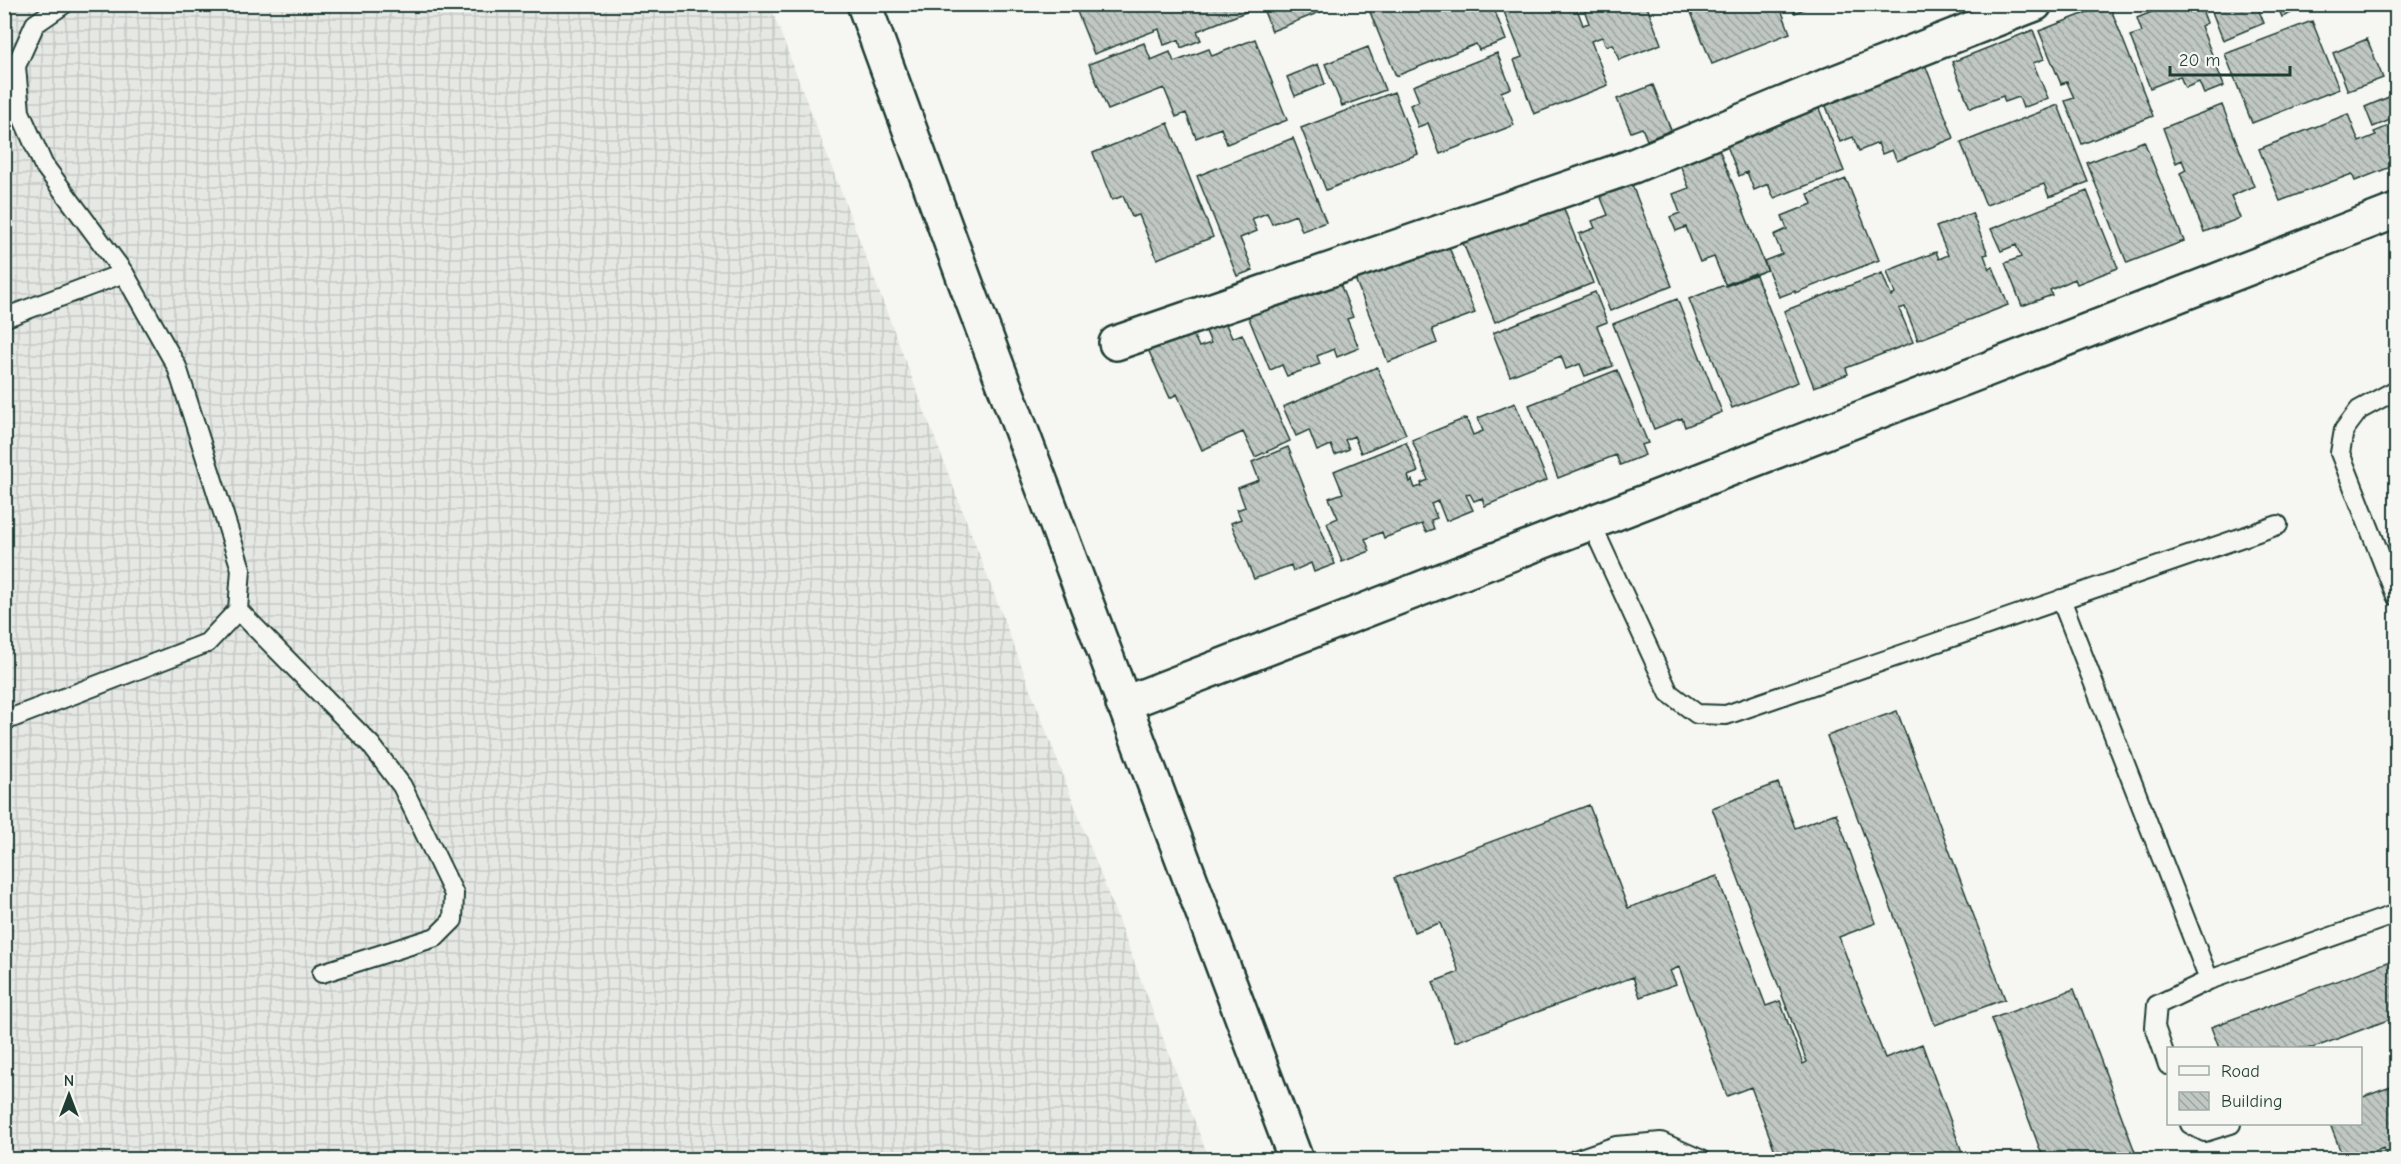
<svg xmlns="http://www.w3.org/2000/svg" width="2401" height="1164" viewBox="0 0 2401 1164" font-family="'Comic Neue',sans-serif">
<defs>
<pattern id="industrial-grid" width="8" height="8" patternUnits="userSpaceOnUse" patternTransform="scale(1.5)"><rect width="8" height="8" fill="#e6e8e4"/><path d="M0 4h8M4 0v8" fill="none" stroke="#c5c8c4"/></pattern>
<pattern id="building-back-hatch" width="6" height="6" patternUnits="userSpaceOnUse" patternTransform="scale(1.5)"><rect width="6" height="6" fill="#c1c8c3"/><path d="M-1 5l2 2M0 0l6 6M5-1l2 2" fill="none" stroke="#9ca49f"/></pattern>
</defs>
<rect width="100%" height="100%" fill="#f6f6f2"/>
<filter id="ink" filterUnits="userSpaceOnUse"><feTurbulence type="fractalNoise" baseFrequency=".0167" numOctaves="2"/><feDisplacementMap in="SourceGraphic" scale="12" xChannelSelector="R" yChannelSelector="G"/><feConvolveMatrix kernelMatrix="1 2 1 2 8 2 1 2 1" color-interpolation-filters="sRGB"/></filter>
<g filter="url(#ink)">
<!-- industrial -->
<path fill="url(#industrial-grid)" d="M5 5H770L1209 1159 5 1160Z"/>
<!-- building -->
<path fill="url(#building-back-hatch)" stroke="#1f3d34" stroke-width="1.5" d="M1074 4H1245L1248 11 1197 31 1201 40 1181 48 1179 40 1164 45 1159 29 1094 54Z
M1261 4H1340L1272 31Z
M1374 4H1423L1424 7 1429 4H1492L1506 40 1479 50 1476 44 1396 76 1368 7Z
M1501 4H1575L1583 25 1589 23 1582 4H1646L1661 44 1619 60 1613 44 1606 46 1602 37 1591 41 1608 85 1534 114 1514 60 1522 57Z
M1779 4 1790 33 1712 64 1688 5Z
M1791 4H1815L1795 13Z
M2109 4 2153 116 2082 144 2065 101 2074 98 2067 82 2061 84 2039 31Z
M2158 4H2200L2207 23 2201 26 2224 86 2204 94 2199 82 2185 88 2180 76 2150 88 2130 36 2142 32 2137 18 2159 9Z
M2209 4H2261L2257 6 2264 23 2223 40Z
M2267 4H2312L2282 17 2278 8 2269 11Z
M2312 21 2339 89 2252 123 2225 54Z
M2033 30 2044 59 2033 63 2048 98 2023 108 2019 97 2005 102 2003 96 1970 108 1952 62Z
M1255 39 1287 120 1227 144 1221 128 1196 138 1186 113 1176 117 1164 88 1108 110 1089 64 1144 43 1151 60 1170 52 1174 62 1209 49 1212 56Z
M2367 39 2383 78 2348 91 2333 53Z
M1368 47 1385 90 1342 106 1325 64Z
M1497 53 1511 88 1501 92 1514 125 1440 154 1428 123 1418 127 1410 105 1419 101 1413 86Z
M1924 62 1954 138 1897 161 1892 150 1882 154 1878 143 1859 151 1853 137 1840 142 1824 101Z
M1318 64 1325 84 1295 96 1287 77Z
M1653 85 1671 130 1647 140 1642 128 1631 132 1617 99Z
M1394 92 1418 154 1326 190 1301 128Z
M2396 94V122L2395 118 2373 127 2365 107Z
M1816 101 1844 171 1774 198 1768 184 1754 190 1747 172 1739 176 1724 138Z
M2058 105 2088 182 2049 197 2044 184 1986 205 1961 143Z
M2222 105 2254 186 2231 196 2240 218 2204 232 2180 173 2186 170 2182 160 2176 163 2163 128Z
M2348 114 2359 142 2376 135 2374 132 2396 123V167L2393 166 2355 181 2352 174 2280 201 2259 149Z
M1168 123 1213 237 1157 259 1139 215 1132 217 1123 196 1112 200 1093 153Z
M1293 138 1326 222 1302 231 1296 215 1272 224 1267 213 1252 219 1257 231 1240 238 1253 270 1237 276 1197 176Z
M2144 141 2184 241 2127 263 2087 163Z
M1717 144 1767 270 1726 286 1714 257 1700 262 1686 227 1676 231 1670 217 1680 213 1673 194 1689 188 1678 159Z
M1846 179 1879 260 1795 293V291L1779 297 1764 261 1782 254 1774 235 1787 229 1782 216 1812 204 1808 194Z
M1630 180 1672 286 1610 311 1579 234 1595 228 1592 221 1608 215 1599 193Z
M2087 191 2118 268 2077 284 2075 279 2050 290 2052 295 2022 306 2005 263 2021 257 2016 245 2001 251 1991 229Z
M1560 199 1593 283 1495 322 1461 238Z
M1972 213 1988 254 1984 255 1989 269 1993 267 2008 305 1918 340 1905 307 1899 309 1913 342 1846 368 1848 374 1814 387 1784 311 1882 273 1891 296 1895 294 1887 271 1936 252 1939 259 1948 255 1936 227Z
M1412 247 1417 259 1449 247 1475 313 1432 329 1437 343 1388 362 1352 271Z
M1755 273 1798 382 1732 408 1689 299Z
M1336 274 1353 317 1347 319 1359 348 1337 357 1334 349 1317 356 1320 364 1287 376 1282 365 1270 370 1246 311Z
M1595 292 1607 322 1597 326 1613 366 1585 376 1580 364 1566 369 1561 356 1510 376 1493 333Z
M1677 299 1722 412 1685 427 1682 418 1654 429 1613 324Z
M1221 313 1232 338 1242 334 1290 441 1255 457 1243 432 1202 450 1177 394 1170 398 1147 347 1190 327 1199 347 1211 343 1202 322Z
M1377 367 1406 434 1361 453 1354 436 1345 440 1349 449 1335 455 1331 445 1317 451 1309 430 1296 436 1283 407Z
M1617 370 1648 443 1641 445 1645 455 1620 465 1616 455 1558 478 1529 405Z
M1515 403 1547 480 1485 506 1482 498 1474 501 1470 494 1466 495 1473 510 1446 521 1438 501 1431 504 1437 518 1431 520 1434 529 1426 532 1422 524 1384 538 1382 532 1365 539 1370 551 1342 562 1327 523 1338 518 1329 498 1343 493 1334 471 1406 442 1418 472 1408 476 1410 482 1412 480 1415 488 1422 486 1421 483 1428 480 1412 440 1466 418 1473 435 1483 431 1478 418Z
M1288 447 1335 564 1314 572 1311 563 1293 571 1291 565 1254 579 1231 523 1241 519 1237 510 1245 507 1238 488 1259 480 1252 462Z
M1897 711 2005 999 1935 1025 1827 736Z
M1778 783 1795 828 1836 813 1876 923 1839 937 1885 1058 1922 1044 1965 1160H1791L1788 1152 1777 1156 1751 1087 1727 1096 1679 967 1670 971 1676 984 1640 997 1633 977 1455 1042 1433 982 1459 972 1440 923 1414 932 1394 878 1589 805 1628 908 1717 876 1766 1006 1780 1001 1803 1064 1807 1062 1712 808Z
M2396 959V1017L2313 1048H2219L2211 1027Z
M2074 989 2138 1160H2044L1991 1019Z
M2396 1085V1160H2388L2384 1148 2352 1160H2344L2330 1124H2360V1098Z"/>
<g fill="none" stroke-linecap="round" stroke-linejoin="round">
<defs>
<path id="service" d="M4 318 124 273
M2396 390 2359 410 2344 430 2340 453 2396 596
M1591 523 1669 693 1697 714 1726 715 2278 525
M2061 599 2209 980 2157 1005 2155 1027 2168 1065
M238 610 371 745 402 786 454 894 453 920 436 937 322 973
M4 721 207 643 238 610 241 569 177 367 124 273 43 164 20 112 16 66 35 24 64 4
M2209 980 2396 914
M2190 1124 2205 1132 2231 1124
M1575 1160 1616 1146 1661 1142 1702 1160"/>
<path id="minor" d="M864 4 965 281 1296 1160
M1116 343 1633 166 1831 84 2035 4
M1123 704 2396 211"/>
</defs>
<!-- service casing -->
<use href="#service" stroke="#1f3d34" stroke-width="22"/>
<!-- minor casing -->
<use href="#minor" stroke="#1f3d34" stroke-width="38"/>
<!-- service -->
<use href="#service" stroke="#f6f6f2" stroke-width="18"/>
<!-- minor -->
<use href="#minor" stroke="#f6f6f2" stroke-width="33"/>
</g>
</g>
<!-- margin -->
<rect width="2401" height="1164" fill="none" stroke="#f6f6f2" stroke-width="24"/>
<rect x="12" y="12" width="2377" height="1140" fill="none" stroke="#1f3d34" stroke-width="2" filter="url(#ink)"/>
<!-- legend -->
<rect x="2167" y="1047" width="195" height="78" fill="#f6f6f2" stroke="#a0aca6" stroke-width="1.5"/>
<rect x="2179" y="1066" width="30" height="9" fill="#f6f6f2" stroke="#a0aca6" stroke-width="1.5"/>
<text x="2221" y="1077" font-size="18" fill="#1f3d34">Road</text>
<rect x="2179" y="1092" width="30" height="18" fill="url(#building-back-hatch)" stroke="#a0aca6" stroke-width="1.5"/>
<text x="2221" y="1107" font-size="18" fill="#1f3d34">Building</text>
<!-- north arrow -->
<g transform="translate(69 1095)" stroke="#f6f6f2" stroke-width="4.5" paint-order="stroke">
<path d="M0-4.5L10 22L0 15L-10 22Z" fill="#1f3d34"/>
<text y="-9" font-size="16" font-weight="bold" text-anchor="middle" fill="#1f3d34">N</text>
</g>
<!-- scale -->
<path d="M2170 66v9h120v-9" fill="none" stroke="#1f3d34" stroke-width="3"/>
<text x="2179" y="66" font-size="18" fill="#1f3d34" stroke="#f6f6f2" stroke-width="4.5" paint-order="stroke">20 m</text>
</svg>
